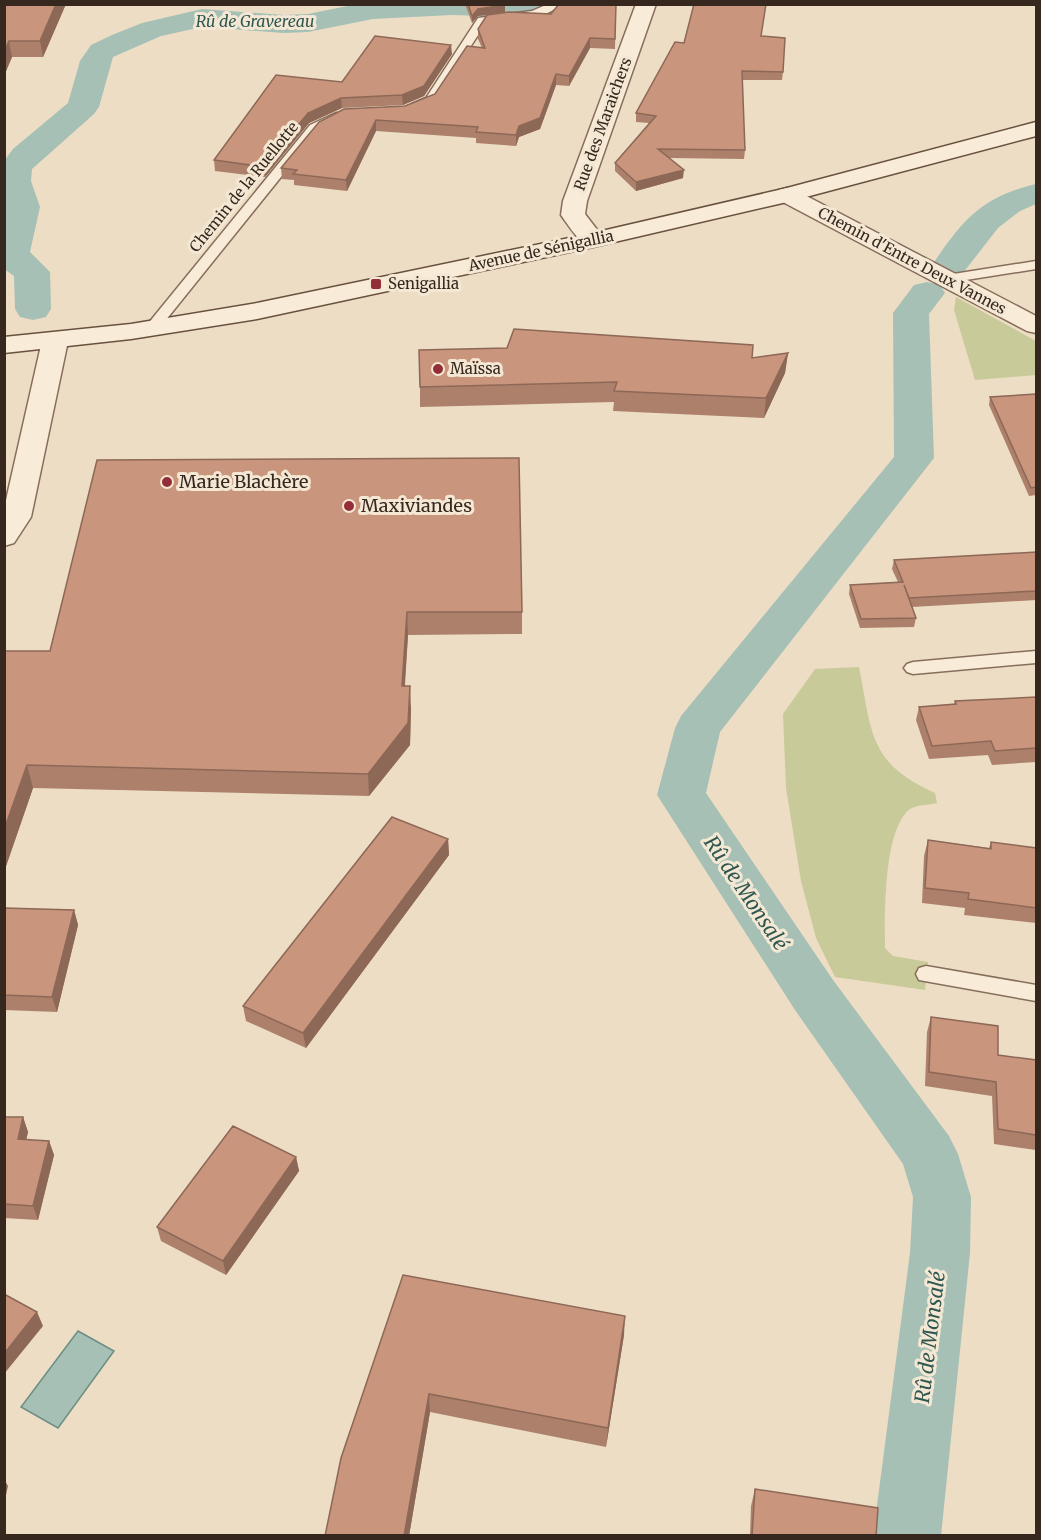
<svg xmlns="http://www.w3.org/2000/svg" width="1041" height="1540" viewBox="0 0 1041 1540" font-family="Merriweather,serif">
<rect width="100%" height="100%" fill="#edddc5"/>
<!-- green -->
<path fill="#c9ca99" d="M956 297 1036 341V375L975 380 954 310Z
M859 667C872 732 868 763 935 793L937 803C929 805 916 805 910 809 883 830 885 915 885 948L893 956 928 962 925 990 835 977 816 938 801 881 786 788 783 714 815 669Z"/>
<!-- water -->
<path fill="#a6c0b6" stroke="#6d8e83" stroke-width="1.5" d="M78 1331 114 1351 58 1428 21 1407Z"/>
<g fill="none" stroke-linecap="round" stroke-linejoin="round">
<!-- canal -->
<path fill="#a6c0b6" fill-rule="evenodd" d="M357 4H550L546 10 519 17 452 15 373 19 308 32 284 33 202 27 161 36 113 57 99 107 94 114 32 169 31 181 40 207 30 252 50 272 51 309 46 317 33 320 20 317 15 309 14 276 4 269V161L13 149 68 103 80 61 91 45 112 35 142 23 202 9 284 15 308 14Z
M1036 184V204L1020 211 998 228 963 273 950 276 937 273 932 265C963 220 981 197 1036 184Z
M927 282 940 285 945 293 929 314 934 458 720 732 706 793 833 980 949 1136 958 1154 971 1197 970 1253 941 1536H873L910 1253 913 1197 903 1164 795 1010 657 795 675 728 681 716 894 457 893 313 914 285Z"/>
<defs>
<path id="service" d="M548 4H560C543 23 509 18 486 23L434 102 420 108H412V104L426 98 478 18 532 11Z
M336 113 340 114V120L318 131 157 331H147L145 328 147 325 310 125Z
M1036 261V269L947 283 940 279 947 275Z
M1036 651V663L913 674 907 672 904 668 907 664 913 662Z
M926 966 1036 985V1001L919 980 916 974 919 968Z"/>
<path id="minor" d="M636 4H656L587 201 585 214 605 240 601 245C582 250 572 230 561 215L563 201Z
M787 188 795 190 1036 316V333L1027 331 779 200 775 195 779 190Z
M55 333 64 336 68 341 31 517 14 543 4 546V509L42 341 46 336Z"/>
<path id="secondary" d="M1036 122V136L787 202 593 247 257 319 131 339 4 353V337L131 324 257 303 593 233 783 189Z"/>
</defs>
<!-- service casing -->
<use href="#service" stroke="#876e5c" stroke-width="3"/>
<!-- minor casing -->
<use href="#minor" stroke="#876e5c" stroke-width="3"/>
<!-- secondary casing -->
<use href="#secondary" stroke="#69503f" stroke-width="3"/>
<!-- service -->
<use href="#service" fill="#f8ebd8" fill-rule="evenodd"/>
<!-- minor -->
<use href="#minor" fill="#f8ebd8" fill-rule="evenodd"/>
<!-- secondary -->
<use href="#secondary" fill="#f8ebd8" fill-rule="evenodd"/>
</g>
<!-- wall -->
<path fill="#ad806b" d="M4 4H66L43 57H12L4 76Z
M465 4H505V12L478 16 472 23Z
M616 4 615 49 590 48 569 86 556 85 540 129 519 137 516 146 476 143V138L376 131 347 191 294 185V180L282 179 281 168 405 106 435 94 482 48 478 39V29L551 14Z
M762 36 783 72 782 80H742L745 150 744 159 669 158 683 178 636 191 615 171V163L649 123 636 122V113L684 43Z
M452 54 424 96 403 105 342 108 309 123 265 177 215 171 214 160 342 82Z
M788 353 785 373 764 418 613 411 614 402 420 407V387L752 358Z
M1036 395V495L1029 496 989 405 990 397Z
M97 460 522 612V634L408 635 405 686 411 709 410 745 369 796 33 788 4 872 50 651Z
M1036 552V600L912 607 916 618 914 627 860 628 849 594 850 585 898 582 892 569 894 560Z
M1036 697V762L992 765 988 755 929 759 916 720 919 707 954 704 955 701Z
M448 839 449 855 306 1048 246 1021 243 1006Z
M928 840 989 848 991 842 1036 848V923L964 915 965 908 922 903 924 856Z
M4 908 74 910 78 925 57 1012 4 1010Z
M931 1017 998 1055 1036 1060V1150L994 1144 992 1096 925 1086 927 1032Z
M4 1117H23L28 1132 26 1140 49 1141 54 1155 38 1220 4 1218Z
M296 1157 299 1171 226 1275 161 1241 157 1227Z
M403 1275 624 1335 606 1447 430 1412 409 1536H325Z
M755 1489 876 1536H750L751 1506Z"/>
<!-- shaded-wall -->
<path fill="#8d6857" d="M56 4H66L43 57 40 41Z
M505 5V12L478 16 472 23V16L478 9Z
M590 38V48L569 86V76Z
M9 41 12 57 4 76V52Z
M451 45 452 54 424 96 403 105 402 95Z
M556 74V85L540 129 519 137 516 146V135L519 126Z
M341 98 342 108 309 123 265 177 264 167 308 113Z
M376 120V131L347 191 346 180Z
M684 170 683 178 636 191V182Z
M788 353 785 373 764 418 766 398Z
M407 612 408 635 403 708 402 686Z
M410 686 411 709 410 745 369 796 368 774Z
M27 765 33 788 4 872V830Z
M448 839 449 855 306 1048 303 1033Z
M74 910 78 925 57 1012 52 997Z
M23 1117 28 1132 23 1154 18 1139Z
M49 1141 54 1155 38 1220 33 1206Z
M296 1157 299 1171 226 1275 223 1261Z
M37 1312 43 1326 4 1374V1354Z
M625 1316 624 1335 606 1447 608 1428Z
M429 1394 430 1412 409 1536H404Z
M4 1479 8 1486 4 1504Z"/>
<!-- building -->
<path fill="#c9957c" stroke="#8d6857" stroke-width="1.5" d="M4 4H56L40 41H9L4 52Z
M468 4H505V5L478 9 472 16Z
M559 4H616L615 39 590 38 569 76 556 74 540 118 519 126 516 135 476 132 478 127 376 120 346 180 293 174 297 170 281 168 319 122 344 109 405 106 435 94 467 46 485 48 478 29 487 15 509 12 551 14Z
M694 4H766L761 36 785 38 783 72 742 71 745 150 658 149 684 170 636 182 615 163 656 116 636 113 675 42 684 43Z
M375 36 451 45 424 86 402 95 341 98 308 113 264 167 214 160 276 75 342 82Z
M514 329 753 345 752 358 788 353 766 398 614 391 617 382 420 387 419 350 507 348Z
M1036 394V487L1031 488 990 397Z
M519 458 522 612H407L402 686H410L408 723 368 774 27 765 4 830V651H50L97 460Z
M1036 552V591L909 598 904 585 916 618 861 619 850 585 903 582 894 560Z
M1036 697V748L995 751 991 741 932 746 919 707 956 704 955 701Z
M392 817 448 839 303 1033 243 1006Z
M928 840 991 849V842L1036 848V908L968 899 969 893 925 888Z
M4 908 74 910 52 997 4 995Z
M931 1017 998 1026V1055L1036 1060V1135L998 1129 996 1082 929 1072Z
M4 1117H23L18 1139 49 1141 33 1206 4 1204Z
M233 1126 296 1157 223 1261 157 1227Z
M403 1275 625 1316 608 1428 429 1394 404 1536H325L341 1458Z
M4 1294 37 1312 4 1354Z
M755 1489 878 1508 876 1536H752Z"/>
<!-- markers -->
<g fill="#932e39" stroke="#f4e8d4" stroke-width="2">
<rect x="370" y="278" width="12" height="12" rx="3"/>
<circle cx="438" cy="369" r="6"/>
<circle cx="167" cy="482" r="6"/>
<circle cx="349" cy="506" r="6"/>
</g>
<g text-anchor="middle" stroke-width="6" stroke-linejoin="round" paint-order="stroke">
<!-- far-street labels -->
<g font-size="15" fill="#37281f" stroke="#f4e8d4">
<text transform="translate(603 124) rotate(-70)" y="5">Rue des Maraichers</text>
<text transform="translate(244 187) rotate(-51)" y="5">Chemin de la Ruellotte</text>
<text transform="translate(541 251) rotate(-12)" y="5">Avenue de Sénigallia</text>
<text transform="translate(912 261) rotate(28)" y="5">Chemin d'Entre Deux Vannes</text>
</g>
<!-- far-poi labels -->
<g font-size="15" fill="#37281f" stroke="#f4e8d4" text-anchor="start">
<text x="388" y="289">Senigallia</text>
<text x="450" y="374">Maïssa</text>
</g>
<!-- far-water labels -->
<g font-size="16" font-style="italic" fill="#2f5750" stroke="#f4e8d4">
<text x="255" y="27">Rû de Gravereau</text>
</g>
<!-- poi labels -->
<g font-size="18" fill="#37281f" stroke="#f4e8d4" text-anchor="start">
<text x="179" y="488">Marie Blachère</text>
<text x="361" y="512">Maxiviandes</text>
</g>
<!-- water labels -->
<g font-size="20" font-style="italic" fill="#2f5750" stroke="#f4e8d4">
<text transform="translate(746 893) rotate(56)" y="7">Rû de Monsalé</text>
<text transform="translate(930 1337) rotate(-83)" y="7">Rû de Monsalé</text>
</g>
</g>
<!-- border -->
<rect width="1041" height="1540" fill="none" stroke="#37281f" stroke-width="12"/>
</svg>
